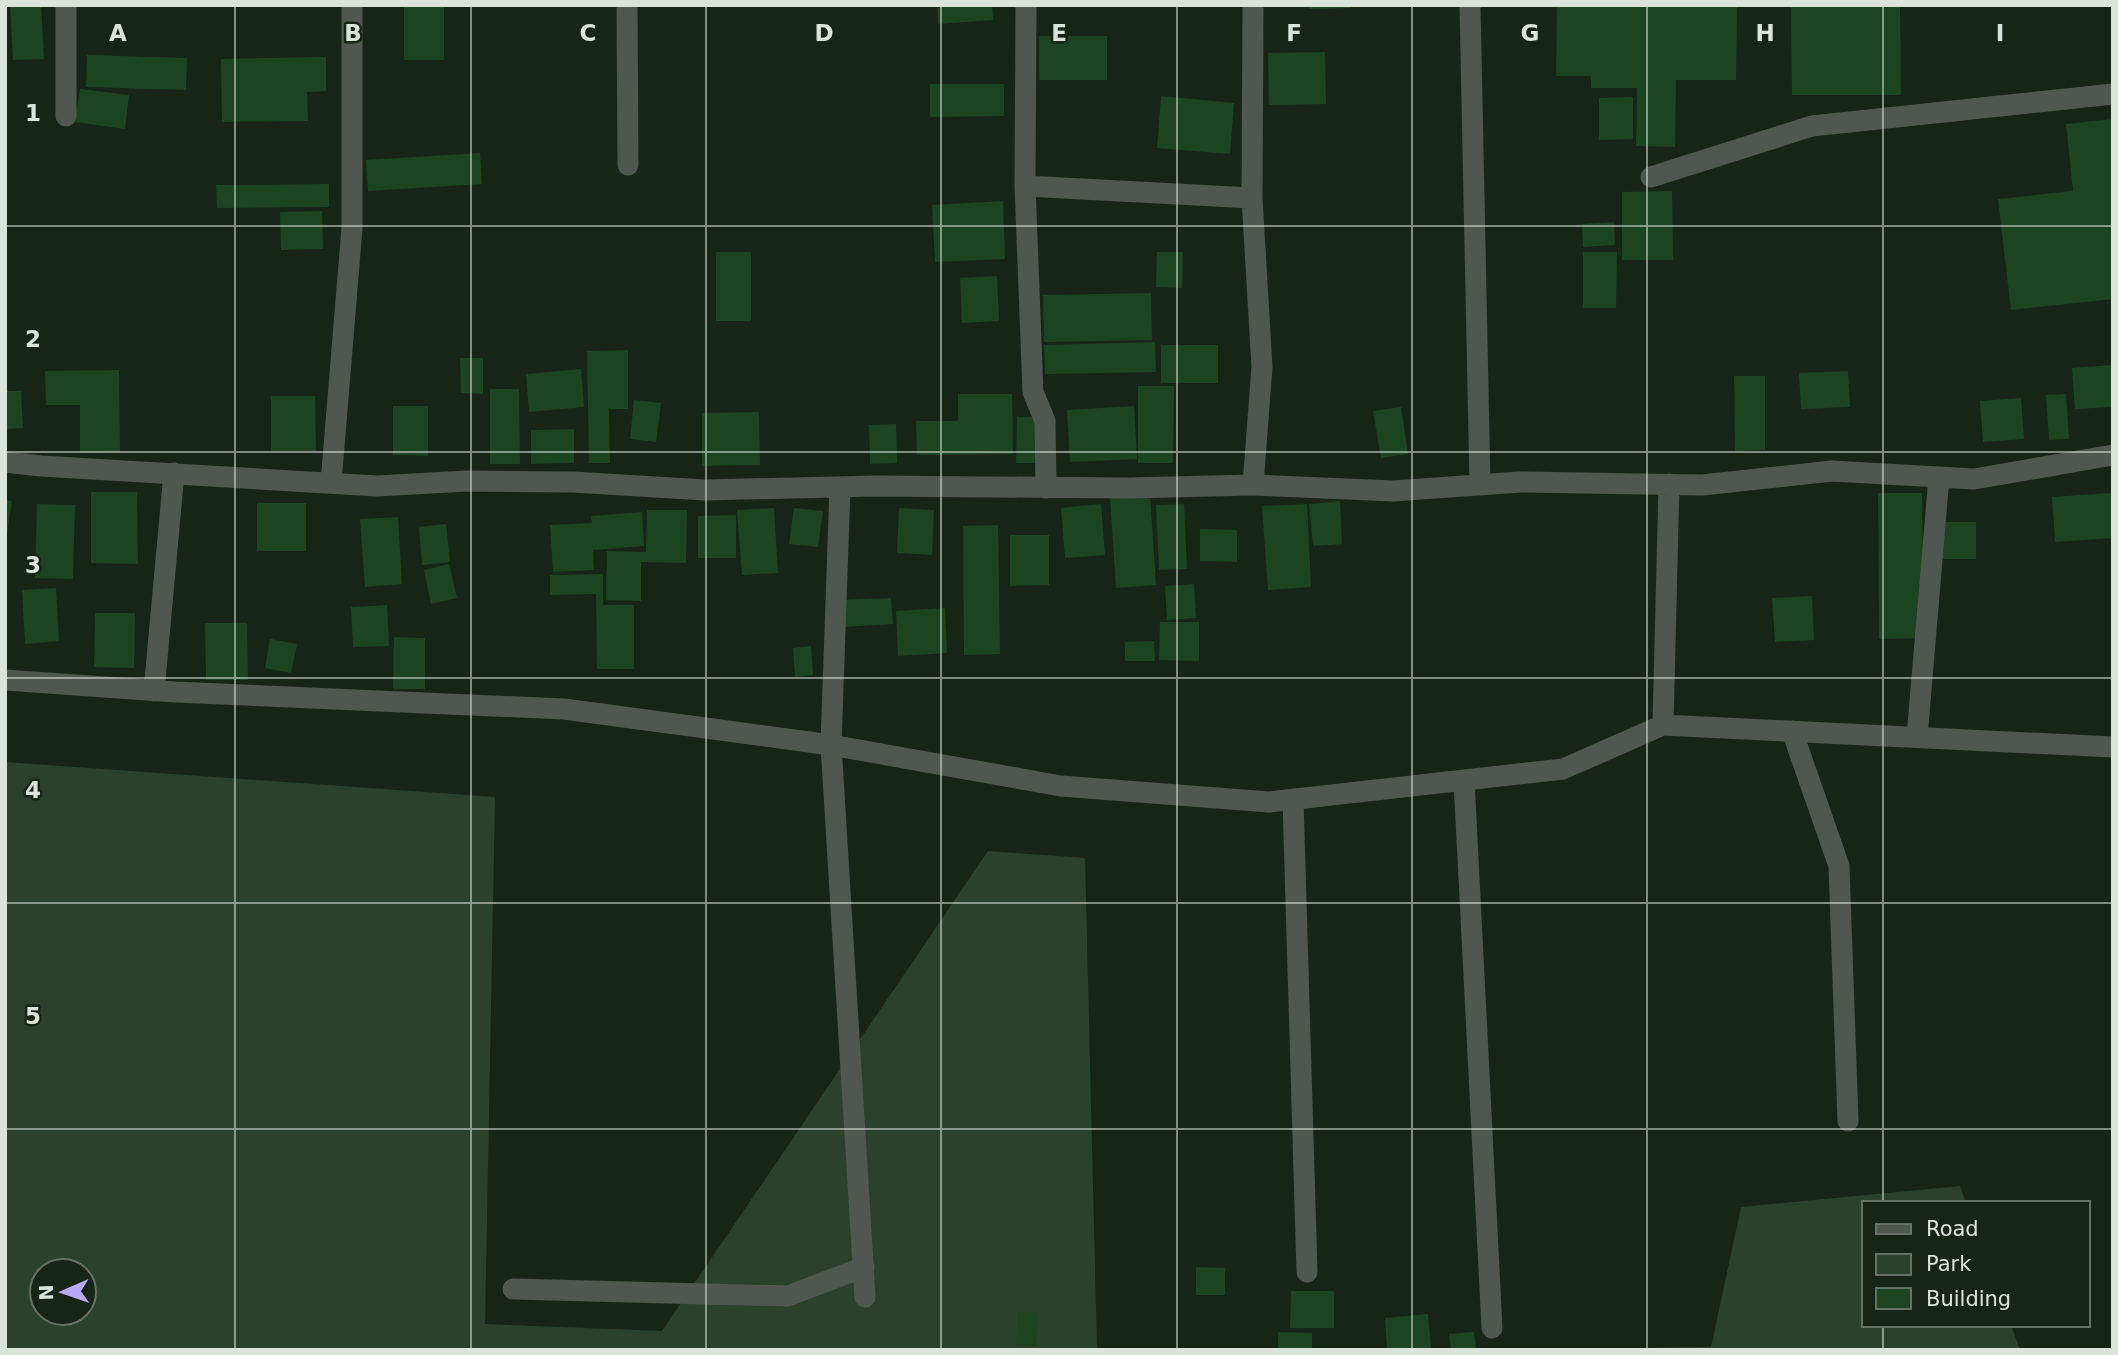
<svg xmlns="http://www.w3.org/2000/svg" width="2118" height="1355" viewBox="0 0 2118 1355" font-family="'DejaVu Sans',sans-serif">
<rect width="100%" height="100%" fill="#172517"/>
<!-- green -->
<path fill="#2a422b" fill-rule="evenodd" d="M5 762 495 797 485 1324 662 1331 988 851 1085 858 1097 1350H5ZM42 1271H84V1313H42Z
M1960 1186 1966 1203H1864V1325H2011L2020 1350H1512L1711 1347 1741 1207Z"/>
<!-- building -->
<path fill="#1d4420" d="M10 5H41L44 59 13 60Z
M404 5 444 6V60H404Z
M937 5H992L993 20 938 24Z
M1309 5H1351V8L1309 9Z
M1557 5H1737L1736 80H1676L1675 147 1636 146 1637 88H1591V76H1556Z
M1791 5H1900L1901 95H1792Z
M1039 36H1107V80H1039Z
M1325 52 1326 104 1269 105 1268 53Z
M87 55 187 58 186 90 86 87Z
M326 57V91L307 92 308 121 222 122 221 59Z
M930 84H1004V116L930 117Z
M80 89 129 95 125 129 75 122Z
M1161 96 1234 103 1230 154 1157 148Z
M1633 97V139L1599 140V98Z
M2113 119V299L2011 310 1998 199 2073 191 2066 124Z
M480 153 482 184 368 191 366 160Z
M329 184V207L217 208 216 185Z
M1672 191 1673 260H1622V192Z
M1003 201 1005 259 935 262 932 205Z
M322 211 323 249 281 250 280 212Z
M1614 222 1615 245 1583 247 1582 224Z
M716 252H751V321H716Z
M1157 252H1183L1182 288 1156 287Z
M1583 252H1617L1616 308H1583Z
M997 276 999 321 962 323 960 278Z
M1151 293 1152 340 1044 342 1043 295Z
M1155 342 1156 372 1045 374 1044 345Z
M1161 345H1218V383H1161Z
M628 350V409H609L610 463H589L587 351Z
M460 358H483V394L461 393Z
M2111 365 2113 407 2075 409 2072 368Z
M581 369 584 407 529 412 526 374Z
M119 370 120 452 80 453V405H46L45 371Z
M1848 371 1850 407 1801 409 1799 373Z
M1734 376H1765V450L1735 451Z
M1138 386H1174L1173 463H1138Z
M490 389H519L520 464H490Z
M5 391H21L23 428 5 429Z
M958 394H1012L1013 454 917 455 916 421H958Z
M2066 394 2069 439 2049 440 2046 395Z
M271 396H315L316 451H271Z
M2021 398 2024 439 1983 442 1980 401Z
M634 400 661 403 656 442 630 439Z
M393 406H428V456L393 455Z
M1134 406 1137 459 1070 462 1067 410Z
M1401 407 1408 454 1381 458 1373 411Z
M759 412 760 465 702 466V413Z
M1017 417H1036L1035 463H1016Z
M896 424 897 463 870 464 869 425Z
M574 429V463L531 464V430Z
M91 492H137L138 564 91 563Z
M1878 493H1922L1924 638 1879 639Z
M2111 493 2113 538 2055 542 2052 497Z
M1150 494 1156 585 1116 588 1110 497Z
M5 500 12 501 7 533H5Z
M1340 501 1342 544 1313 546 1309 504Z
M257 503H306V551H257Z
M37 504 75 505 73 579 35 578Z
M1101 504 1105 555 1065 558 1061 508Z
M1184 504 1187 569 1159 570 1156 505Z
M1307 504 1311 587 1268 590 1262 506Z
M774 508 778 573 742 575 737 510Z
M794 508 823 511 818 547 789 544Z
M899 508 934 510 932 555 897 553Z
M647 510H687L686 563 641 562V601L606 600 607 551 646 552Z
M642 512 644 546 593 550 594 570 553 572 550 525 592 523 591 516Z
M736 515V558H698V516Z
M398 517 402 584 365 587 360 519Z
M1938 522H1976V559H1937Z
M446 524 450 562 422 565 419 527Z
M998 525 1000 654 964 655 963 526Z
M1200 529 1237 530V562L1200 561Z
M1010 535H1049V585L1010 586Z
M449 564 457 598 431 604 424 570Z
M603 574V605H634V669H597L596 594 550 595V575Z
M1194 584 1196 618 1167 620 1165 586Z
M56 588 59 641 25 644 22 590Z
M1812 596 1814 640 1775 642 1772 598Z
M891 598 893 624 842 627 840 600Z
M387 605 389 646 353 647 351 607Z
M945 608 947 653 898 656 896 611Z
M95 613H135L134 668 94 667Z
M1160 622H1199V661L1159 660Z
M205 623H247L248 680H206Z
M394 637 425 638V689H393Z
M270 639 297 644 291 673 265 668Z
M1154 641 1155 661H1125V642Z
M811 646 813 675 795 677 793 648Z
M1196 1267 1225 1268V1295H1196Z
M1291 1291H1334V1328H1290Z
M1018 1312 1038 1313 1036 1346 1016 1345Z
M1428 1314 1431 1349 1387 1350 1385 1318Z
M1278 1332 1312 1333V1350H1278Z
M1474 1332 1476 1350H1451L1449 1334Z"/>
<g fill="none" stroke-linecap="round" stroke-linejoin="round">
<!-- street -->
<path stroke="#505750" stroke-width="21" d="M66 5V116
M627 5 628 165
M1026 5 1025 186 1033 392 1045 421 1046 488
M1470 5 1480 485
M1651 177 1812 126 2113 94
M1025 186 1252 198
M5 462 41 466 377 486 467 481 573 482 705 490 876 486 1128 488 1253 485 1393 491 1520 482 1702 485 1832 471 1974 479 2113 455
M331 483 352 228V5
M1253 485 1262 367 1252 198 1253 5
M840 487 831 745 865 1297
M5 680 175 692 564 709 831 745 1061 786 1269 802 1563 769 1663 725 2113 747
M154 691 174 473
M1663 725 1669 484
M1792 731 1839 866 1848 1121
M1917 737 1939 477
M1464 780 1492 1328
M1293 800 1307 1272
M513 1289 788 1296 864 1267"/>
</g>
<!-- grid -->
<path fill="none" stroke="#dbe4db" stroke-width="2" stroke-opacity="0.55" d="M235 5V1350M471 5V1350M706 5V1350M941 5V1350M1177 5V1350M1412 5V1350M1647 5V1350M1883 5V1203M5 226H2113M5 452H2113M5 678H2113M5 903H2113M5 1129H2113M1883 1325V1350"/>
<g font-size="23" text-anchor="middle" font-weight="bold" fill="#dbe4db" stroke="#172517" stroke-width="5" stroke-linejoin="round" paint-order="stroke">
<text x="118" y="41">A</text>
<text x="353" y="41">B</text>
<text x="588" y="41">C</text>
<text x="824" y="41">D</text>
<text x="1059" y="41">E</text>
<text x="1294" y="41">F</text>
<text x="1530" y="41">G</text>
<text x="1765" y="41">H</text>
<text x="2000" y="41">I</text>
<text x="33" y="121">1</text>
<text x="33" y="347">2</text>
<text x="33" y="573">3</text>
<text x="33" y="798">4</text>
<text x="33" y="1024">5</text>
</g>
<!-- border -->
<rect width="2118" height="1355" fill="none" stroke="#dbe4db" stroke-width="14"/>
<!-- legend -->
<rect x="1862" y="1201" width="228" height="126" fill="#172517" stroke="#657165" stroke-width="2"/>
<rect x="1876" y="1224" width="35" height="10" fill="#505750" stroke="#657165" stroke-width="2"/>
<text x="1926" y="1236" font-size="21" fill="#dbe4db">Road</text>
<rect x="1876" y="1254" width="35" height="21" fill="#2a422b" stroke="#657165" stroke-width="2"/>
<text x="1926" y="1271" font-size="21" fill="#dbe4db">Park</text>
<rect x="1876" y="1288" width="35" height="21" fill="#1d4420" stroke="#657165" stroke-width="2"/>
<text x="1926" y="1306" font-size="21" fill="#dbe4db">Building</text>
<!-- north arrow -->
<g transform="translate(63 1292) rotate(268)"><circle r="33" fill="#172517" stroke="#657165" stroke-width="2"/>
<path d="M0-5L12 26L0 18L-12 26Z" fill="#bca9f5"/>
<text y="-10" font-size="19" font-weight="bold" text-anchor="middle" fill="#dbe4db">N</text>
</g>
</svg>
